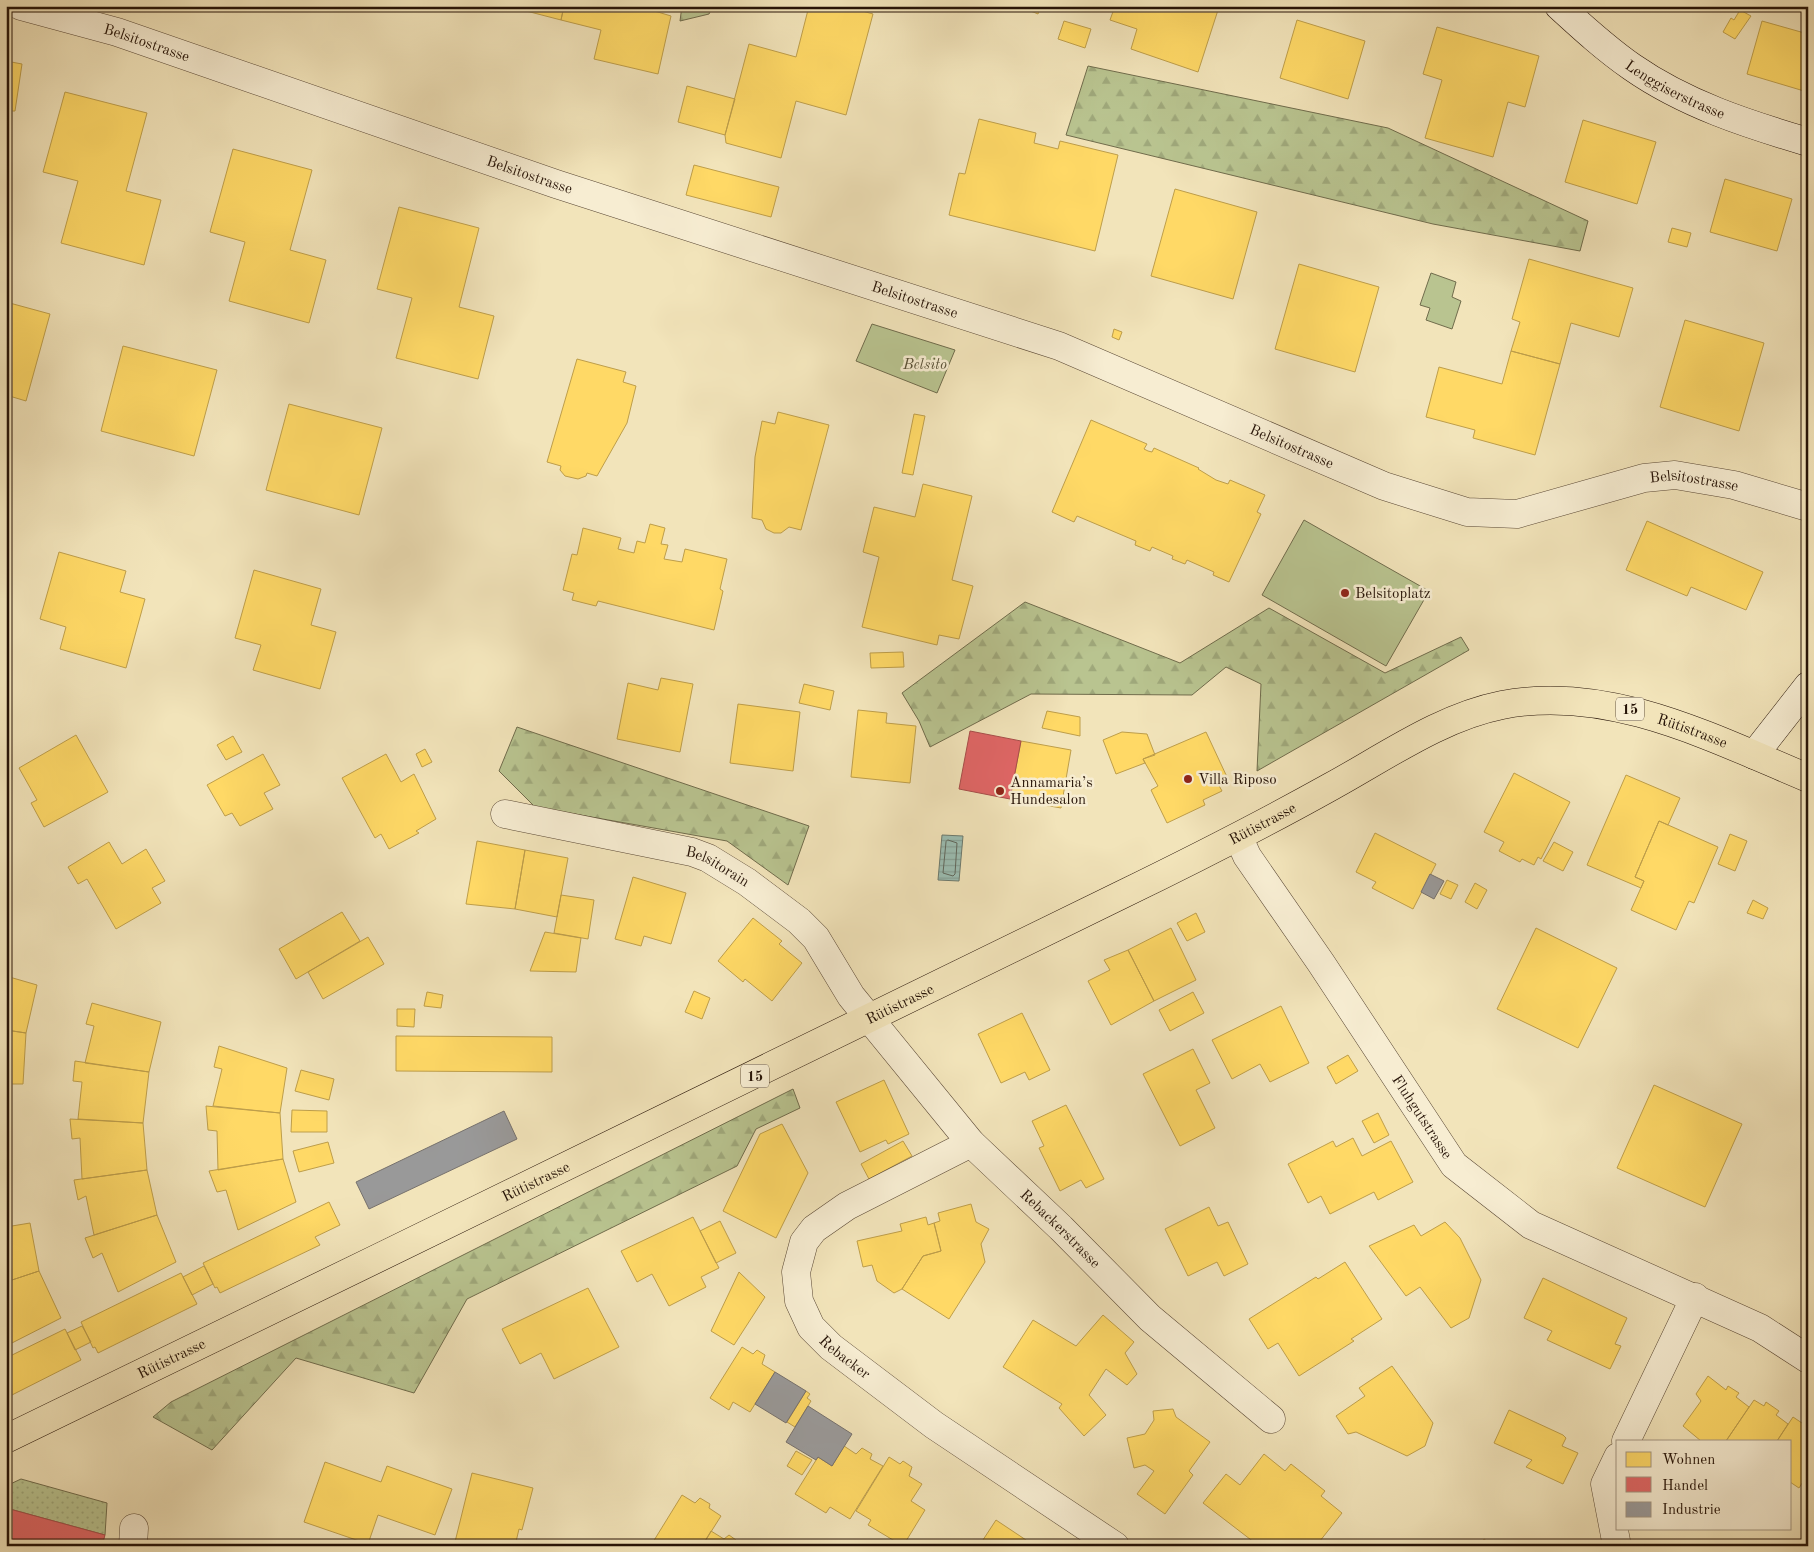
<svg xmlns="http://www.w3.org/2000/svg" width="1814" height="1552" viewBox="0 0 1814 1552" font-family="'Old Standard TT',serif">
<defs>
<pattern id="forest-firs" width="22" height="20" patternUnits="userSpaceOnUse" patternTransform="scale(1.25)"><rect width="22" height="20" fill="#b9c490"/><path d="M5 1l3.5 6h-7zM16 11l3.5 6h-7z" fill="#9fa87b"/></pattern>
<pattern id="garden-dots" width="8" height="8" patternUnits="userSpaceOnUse" patternTransform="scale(1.25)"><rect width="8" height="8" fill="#b9c490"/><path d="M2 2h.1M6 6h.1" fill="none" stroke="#9fa87b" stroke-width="1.8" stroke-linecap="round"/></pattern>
<pattern id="water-rules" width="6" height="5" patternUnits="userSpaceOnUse" patternTransform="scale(1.25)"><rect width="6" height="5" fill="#9bbeb3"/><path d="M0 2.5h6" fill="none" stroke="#85a298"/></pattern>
</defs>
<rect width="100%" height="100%" fill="#f2e4ba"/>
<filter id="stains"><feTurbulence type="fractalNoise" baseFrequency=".004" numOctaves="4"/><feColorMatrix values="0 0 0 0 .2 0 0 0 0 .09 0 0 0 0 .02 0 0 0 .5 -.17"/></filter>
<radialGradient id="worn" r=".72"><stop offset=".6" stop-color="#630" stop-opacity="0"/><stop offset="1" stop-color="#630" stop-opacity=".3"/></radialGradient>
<!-- forest -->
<path fill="url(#forest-firs)" stroke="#706c4c" d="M682 6H713L709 14 680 21Z
M1088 66 1388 128 1588 221 1580 251 1433 224 1066 135Z
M1025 602 1180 663 1269 608 1385 673 1461 637 1469 650 1257 771 1261 684 1226 667 1192 695 1031 694 930 747 919 721 902 693Z
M517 727 809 826 788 885 727 841 535 807 499 771Z
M793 1089 800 1108 756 1129 737 1166 467 1299 414 1393 296 1358 212 1450 153 1417 171 1402Z"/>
<!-- park -->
<path fill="#b9c490" stroke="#706c4c" d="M1431 273 1456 282 1452 297 1461 301 1452 329 1426 320 1430 308 1420 305Z
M872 324 955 350 937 393 856 361Z
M1304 520 1429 591 1386 666 1262 595Z"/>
<!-- garden -->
<path fill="url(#garden-dots)" stroke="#706c4c" d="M21 1479 107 1503 105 1535 6 1508V1486Z"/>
<!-- water -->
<path fill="url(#water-rules)" stroke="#6c7a6e" d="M942 835 963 836 959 881 938 880Z"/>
<!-- homes -->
<path fill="#ffd966" stroke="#be9e4a" d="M507 6H564L561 20Z
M564 6H638L671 16 658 74 594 59 601 30 561 20Z
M809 6H845L873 14 846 115 796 101 781 158 726 143 725 135 749 44 796 57Z
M1019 6H1041L1038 14Z
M1115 6H1205L1218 10 1198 72 1131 49 1137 29 1110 20Z
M1740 10 1751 16 1735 39 1723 32 1731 18 1734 20Z
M1297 20 1365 41 1348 99 1280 78Z
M1064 21 1091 29 1085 48 1058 39Z
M1762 21 1808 34V79L1804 91 1747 74Z
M1437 27 1539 56 1525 107 1508 102 1493 157 1425 138 1442 80 1423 74Z
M6 61 22 64 15 111H6Z
M687 86 735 99 725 135 678 122Z
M65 92 147 113 126 191 161 200 144 265 61 243 78 181 43 172Z
M979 119 1036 133 1034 143 1058 149 1060 141 1118 155 1095 251 949 215 959 173 965 174Z
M1583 120 1656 142 1637 204 1565 182Z
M233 149 312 170 290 250 326 260 309 323 229 301 245 242 210 232Z
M694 165 779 187 771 217 686 195Z
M1725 179 1792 199 1777 251 1710 232Z
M1175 189 1257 212 1233 299 1151 276Z
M399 207 479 228 459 307 494 316 478 379 396 358 412 298 377 289Z
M1672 228 1691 233 1687 247 1668 242Z
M1529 259 1633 288 1619 337 1571 323 1560 364 1511 351 1520 322 1512 319Z
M1299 264 1379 287 1355 372 1275 349Z
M6 302 50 314 26 401 6 395Z
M1685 320 1764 343 1739 431 1660 407Z
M1114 329 1122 332 1119 340 1112 337Z
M123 346 217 370 194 456 101 431Z
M1511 351 1560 364 1535 455 1473 438 1475 430 1426 417 1439 367 1502 384Z
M577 359 626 372 623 382 636 386 627 423 597 476 587 473 586 476 578 479 565 476 560 470 561 466 547 462Z
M289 404 382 428 359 515 266 490Z
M778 412 829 425 801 530 789 527 781 533H774L766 529 762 520 752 518 755 457 762 421 775 424Z
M914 414 925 416 913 475 902 473Z
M1091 420 1147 444 1144 449 1148 451 1152 452 1154 448 1199 468 1198 469 1216 480 1228 484 1230 480 1265 495 1257 512 1261 514 1229 582 1213 575 1214 572 1187 560 1185 564 1172 559 1173 556 1152 547 1150 551 1135 545 1136 541 1077 516 1074 522 1052 512Z
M923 484 972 496 952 580 973 586 959 639 939 635 937 645 862 627 879 557 863 552 874 507 915 517Z
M1647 521 1763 572 1746 610 1691 587 1687 596 1626 570Z
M650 524 665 528 661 544 668 545 664 559 682 562 685 549 727 559 720 589 723 591 714 630 598 601 596 606 572 600 574 593 563 590 572 554 577 555 583 528 621 538 618 549 634 553 637 541 645 543Z
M59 552 126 571 120 592 145 599 126 668 60 649 66 627 40 619Z
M254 570 321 589 311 625 336 632 320 689 253 670 261 645 235 638Z
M903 652 904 667 871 668 870 653Z
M661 678 693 684 680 752 617 739 628 683 658 690Z
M804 684 834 691 830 710 799 703Z
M738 704 800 712 793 771 730 763Z
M858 710 887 713 886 723 916 726 910 783 851 777Z
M1047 711 1080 717V736L1042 728Z
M1122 732 1147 734 1155 755 1143 759 1145 763 1116 774 1103 740Z
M1206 732 1227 777 1217 782 1222 791 1203 800 1205 805 1167 823 1151 790 1158 786 1143 759Z
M76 735 108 792 44 827 31 803 37 800 19 768Z
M233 736 242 752 226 760 217 745Z
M1021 741 1071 750 1061 808 1010 799Z
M425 749 432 762 422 767 416 754Z
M263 754 280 785 264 793 273 809 240 826 232 813 225 816 207 785Z
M386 754 401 782 414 774 436 819 416 831 419 833 389 849 381 834 375 838 342 778Z
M1514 773 1570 802 1541 859 1538 857 1534 865 1522 859 1520 862 1499 851 1504 842 1484 832Z
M1626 775 1680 798 1668 825 1659 821 1635 877 1644 881 1641 888 1587 865Z
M1659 821 1718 847 1694 903 1689 901 1676 930 1631 910 1644 881 1635 877Z
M1375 833 1436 864 1413 909 1372 888 1376 882 1356 872Z
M1730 834 1747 841 1735 871 1718 864Z
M477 841 525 850 515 909 466 904Z
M109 842 122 864 146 849 165 881 152 888 161 903 116 929 87 879 78 884 68 867Z
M1554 842 1573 852 1563 871 1543 861Z
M525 850 568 858 557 917 515 909Z
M633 877 686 893 671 944 644 936 641 946 615 939Z
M1447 880 1458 885 1451 899 1440 894Z
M1475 883 1487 890 1477 909 1465 902Z
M561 895 594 900 588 939 554 933Z
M1753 900 1768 908 1763 919 1747 913Z
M342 912 360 941 296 979 279 949Z
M1196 913 1205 932 1187 941 1177 923Z
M753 918 782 941 779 944 802 963 772 1001 745 979 743 982 718 961Z
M1171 928 1196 980 1154 1001 1128 950Z
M1536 928 1617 968 1578 1048 1497 1009Z
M545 932 581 938 576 972 530 971Z
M368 937 384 964 323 999 308 972Z
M1128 950 1154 1001 1111 1025 1088 981 1110 970 1104 960Z
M6 976 37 985 26 1033 6 1030Z
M694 991 710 998 702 1019 685 1012Z
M427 992 443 995 441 1008 424 1006Z
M1193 992 1204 1013 1170 1031 1159 1010Z
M92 1003 161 1022 149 1072 85 1063 94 1026 86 1024Z
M1281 1006 1309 1063 1270 1082 1260 1064 1232 1079 1212 1040Z
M397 1009H415L414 1027 397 1026Z
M1022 1013 1050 1070 1029 1080 1025 1072 1001 1083 978 1034Z
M6 1030 26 1033 23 1084H6Z
M396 1036 552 1037V1072L396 1071Z
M219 1046 287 1068 280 1113 213 1106 222 1069 214 1067Z
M1193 1049 1210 1083 1196 1090 1215 1128 1180 1146 1143 1074Z
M1348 1055 1358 1071 1336 1084 1327 1067Z
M75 1061 149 1072 143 1123 78 1119 82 1082 73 1081Z
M301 1070 334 1079 329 1100 295 1091Z
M884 1080 909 1134 888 1144 886 1140 860 1152 836 1102Z
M1654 1085 1742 1124 1705 1207 1617 1168Z
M1066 1105 1104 1179 1086 1188 1081 1180 1060 1191 1039 1148 1044 1146 1032 1121Z
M206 1106 280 1113 283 1159 218 1170 217 1131 208 1130Z
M292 1110 327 1111V1132H291Z
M1378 1113 1389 1135 1374 1143 1362 1121Z
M70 1119 143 1123 147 1170 82 1179 80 1138 72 1139Z
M782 1124 808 1173 776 1238 723 1211 760 1134Z
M1353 1138 1362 1156 1391 1141 1413 1182 1378 1200 1374 1192 1330 1214 1321 1196 1308 1203 1288 1164 1333 1141 1336 1147Z
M903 1141 912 1156 869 1179 861 1164Z
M328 1142 334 1163 299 1172 293 1151Z
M283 1159 296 1202 238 1230 226 1190 217 1192 209 1171Z
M147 1170 157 1215 94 1235 86 1196 78 1200 74 1180Z
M329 1202 340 1225 315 1237 320 1245 220 1293 217 1287 215 1288 203 1263Z
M971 1204 976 1222 989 1229 981 1244 985 1262 949 1319 902 1289 923 1256 941 1251 934 1223 940 1221 938 1213Z
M1209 1207 1218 1226 1228 1222 1248 1264 1224 1276 1217 1262 1188 1276 1165 1229Z
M157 1215 176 1262 118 1292 102 1253 93 1258 85 1238Z
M693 1217 719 1268 701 1277 706 1287 669 1306 652 1274 637 1282 621 1251Z
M926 1217 928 1225 934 1223 941 1251 923 1256 902 1289 894 1293 877 1281 872 1265 863 1267 857 1241 902 1231 900 1224Z
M720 1221 736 1253 716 1263 700 1231Z
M1445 1222 1460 1238 1481 1280 1469 1318 1451 1328 1420 1287 1406 1296 1369 1246 1414 1225 1421 1236Z
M30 1223 39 1271 6 1282V1227Z
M1345 1262 1382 1319 1351 1339 1354 1341 1299 1376 1278 1343 1268 1349 1249 1319 1316 1277 1318 1279Z
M204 1266 213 1284 192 1295 183 1277Z
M39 1271 61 1318 6 1346V1282Z
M739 1272 765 1297 734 1345 711 1331Z
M181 1273 197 1304 98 1353 95 1347 93 1348 81 1322Z
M1543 1278 1627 1318 1615 1344 1621 1346 1610 1369 1547 1340 1552 1331 1524 1318Z
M588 1288 619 1347 554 1379 541 1353 520 1364 502 1329Z
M1103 1315 1134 1342 1125 1353 1137 1374 1127 1385 1106 1369 1089 1395 1106 1415 1084 1436 1059 1408 1062 1404 1003 1367 1033 1320 1076 1346Z
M82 1326 91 1342 75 1350 67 1333Z
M65 1329 81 1360 6 1398V1358Z
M742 1347 753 1354 757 1350 765 1355 762 1364 775 1372 750 1412 733 1402 729 1410 710 1398Z
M1392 1366 1433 1423 1425 1446 1407 1456 1356 1432 1348 1434 1336 1416 1365 1396 1359 1388Z
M1708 1376 1726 1390 1728 1386 1739 1393 1736 1397 1749 1407 1726 1441H1701L1683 1426 1701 1401 1696 1394Z
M806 1391 810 1394 807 1398 811 1401 795 1427 787 1422Z
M1754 1400 1764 1406 1766 1402 1779 1411 1776 1415 1788 1424 1777 1441H1726Z
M1173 1409 1176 1417 1210 1442 1189 1471 1193 1475 1165 1514 1137 1494 1154 1471 1145 1465 1134 1468 1127 1438 1145 1434 1154 1420 1153 1411Z
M1509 1410 1563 1435 1566 1438 1562 1446 1578 1453 1563 1484 1526 1467 1532 1460 1494 1443Z
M1793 1417 1808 1427V1474L1799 1488 1790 1482V1441H1777Z
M844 1446 856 1454 862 1448 872 1454 870 1459 883 1466 850 1519 830 1507 826 1513 795 1494 818 1457 832 1466Z
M796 1451 812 1460 802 1475 787 1466Z
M1264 1454 1285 1471 1291 1464 1325 1491 1321 1496 1342 1513 1316 1546H1259L1203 1503 1226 1474 1240 1485Z
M889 1457 900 1464 903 1461 912 1467 909 1476 922 1484 911 1501 925 1510 903 1546 868 1525 871 1520 856 1511Z
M325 1462 381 1482 387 1466 452 1489 435 1535 378 1515 368 1544 304 1522Z
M472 1473 533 1488 522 1530 519 1529 515 1546H454Z
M682 1495 695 1503 700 1498 710 1504 709 1508 721 1516 702 1546H659L653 1542Z
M996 1520 1035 1546H979Z
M711 1531 724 1539 729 1535 736 1540V1546H702Z
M1484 1539 1493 1546H1479Z"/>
<!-- shops -->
<path fill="#e06666" stroke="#a84d4a" d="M970 731 1021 741 1010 799 959 789Z
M6 1508 105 1535 102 1546H6Z"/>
<!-- industry -->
<path fill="#999" stroke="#76716d" d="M1430 874 1444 881 1434 899 1421 892Z
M504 1111 517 1139 369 1209 356 1182Z
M775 1372 806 1391 786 1423 755 1404Z
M808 1406 852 1434 832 1466 818 1457 816 1460 786 1442Z"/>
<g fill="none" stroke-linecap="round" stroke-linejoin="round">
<!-- shore -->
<path stroke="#60685d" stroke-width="1" d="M948 840 957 843 955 874 953 876 943 873 946 842Z"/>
<defs>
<g id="street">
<path id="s1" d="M21 6 117 32 556 184 1059 346 1384 486 1467 512 1517 514 1644 478 1675 475 1734 485 1808 507"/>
<path id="s2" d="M505 814 692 852 708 858 747 882 799 921 816 938 851 996 971 1143 1061 1228 1150 1318 1271 1419"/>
<path id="s3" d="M1239 838 1247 856 1321 963 1454 1165 1531 1225 1760 1328 1808 1359"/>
<path id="s4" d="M971 1143 847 1206 814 1229 804 1242 796 1272 799 1301 811 1327 831 1347 934 1425 1115 1546"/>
<path d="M1626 1441 1695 1297"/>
<path d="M133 1546 134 1528"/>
<path d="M1617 1546 1605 1484 1618 1457"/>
</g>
<g id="secondary">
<path id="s5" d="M1559 6C1583 28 1606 49 1632 67 1685 104 1747 124 1808 142"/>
<path d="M1754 755 1808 686"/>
</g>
<g id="primary">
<path id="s6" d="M6 1439C377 1258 749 1079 1119 896 1191 861 1262 825 1332 786 1385 757 1441 717 1502 705 1609 684 1712 738 1808 778"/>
</g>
</defs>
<!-- street casing -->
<use href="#street" stroke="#594734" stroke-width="29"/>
<!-- secondary casing -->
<use href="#secondary" stroke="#261307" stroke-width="29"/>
<!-- primary casing -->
<use href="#primary" stroke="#261307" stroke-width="29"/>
<!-- street -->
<use href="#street" stroke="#f7edd2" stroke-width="28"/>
<!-- secondary -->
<use href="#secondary" stroke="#f7edd2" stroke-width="28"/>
<!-- primary -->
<use href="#primary" stroke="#f2e4ba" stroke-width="28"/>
</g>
<!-- markers -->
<g fill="#8f2418" stroke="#f7edd2" stroke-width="2">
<circle cx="1345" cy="593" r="5"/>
<circle cx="1188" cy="779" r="5"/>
<circle cx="1000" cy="791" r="5"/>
</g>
<g text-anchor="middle" stroke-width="5" stroke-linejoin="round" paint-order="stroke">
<!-- shield labels -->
<g fill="#f7edd2" stroke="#655444" stroke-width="1">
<rect x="1616" y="697.5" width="28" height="23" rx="4"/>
<rect x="741" y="1064.5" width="28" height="23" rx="4"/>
</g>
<g font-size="14" font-weight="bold" fill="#261307">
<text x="1630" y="714">15</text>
<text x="755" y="1081">15</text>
</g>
<!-- street labels -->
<g font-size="15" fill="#261307" stroke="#f7edd2">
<text dy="5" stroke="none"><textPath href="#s1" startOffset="131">Belsitostrasse</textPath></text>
<text dy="5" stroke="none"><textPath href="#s5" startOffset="144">Lenggiserstrasse</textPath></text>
<text dy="5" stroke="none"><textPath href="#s1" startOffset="536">Belsitostrasse</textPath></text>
<text dy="5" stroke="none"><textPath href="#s1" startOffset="941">Belsitostrasse</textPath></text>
<text dy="5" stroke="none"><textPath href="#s1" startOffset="1346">Belsitostrasse</textPath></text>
<text dy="5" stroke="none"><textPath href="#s1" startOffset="1766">Belsitostrasse</textPath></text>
<text dy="5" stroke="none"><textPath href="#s6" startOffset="1862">Rütistrasse</textPath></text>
<text dy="5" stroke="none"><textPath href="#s6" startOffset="1399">Rütistrasse</textPath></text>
<text dy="5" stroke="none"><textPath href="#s2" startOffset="220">Belsitorain</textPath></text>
<text dy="5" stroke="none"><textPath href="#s6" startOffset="994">Rütistrasse</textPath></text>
<text dy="5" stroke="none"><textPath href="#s3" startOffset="334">Fluhgutstrasse</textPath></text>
<text dy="5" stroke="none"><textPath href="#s6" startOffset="589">Rütistrasse</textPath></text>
<text dy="5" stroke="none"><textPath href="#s2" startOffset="724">Rebackerstrasse</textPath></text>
<text dy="5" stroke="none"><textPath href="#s4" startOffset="330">Rebacker</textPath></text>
<text dy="5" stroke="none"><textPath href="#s6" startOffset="184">Rütistrasse</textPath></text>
</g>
<!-- park labels -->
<g font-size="15" font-style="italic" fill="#595137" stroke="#f7edd2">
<text x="925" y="369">Belsito</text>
</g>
<!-- poi labels -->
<g font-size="15" fill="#261307" stroke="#f7edd2" text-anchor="start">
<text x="1355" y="598">Belsitoplatz</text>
<text x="1198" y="784">Villa Riposo</text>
<text x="1010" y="787">Annamaria’s<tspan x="1010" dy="17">Hundesalon</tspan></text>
</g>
</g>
<!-- margin -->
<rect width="1814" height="1552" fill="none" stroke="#f2e4ba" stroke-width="25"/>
<rect x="8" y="8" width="1799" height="1537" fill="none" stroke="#261307" stroke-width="2.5"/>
<rect x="12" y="12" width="1789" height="1527" fill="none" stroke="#261307"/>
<!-- legend -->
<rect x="1616" y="1440" width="175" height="90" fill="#f7edd2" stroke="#a39681"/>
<rect x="1626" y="1452" width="25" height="15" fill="#ffd966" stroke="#a39681"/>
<text x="1662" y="1464" font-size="15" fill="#261307">Wohnen</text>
<rect x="1626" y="1477" width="25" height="15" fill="#e06666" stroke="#a39681"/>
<text x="1662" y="1490" font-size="15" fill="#261307">Handel</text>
<rect x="1626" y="1502" width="25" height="15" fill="#999999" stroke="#a39681"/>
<text x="1662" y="1514" font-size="15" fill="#261307">Industrie</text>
<rect width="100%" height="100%" filter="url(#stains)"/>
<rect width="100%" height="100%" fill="url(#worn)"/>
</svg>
